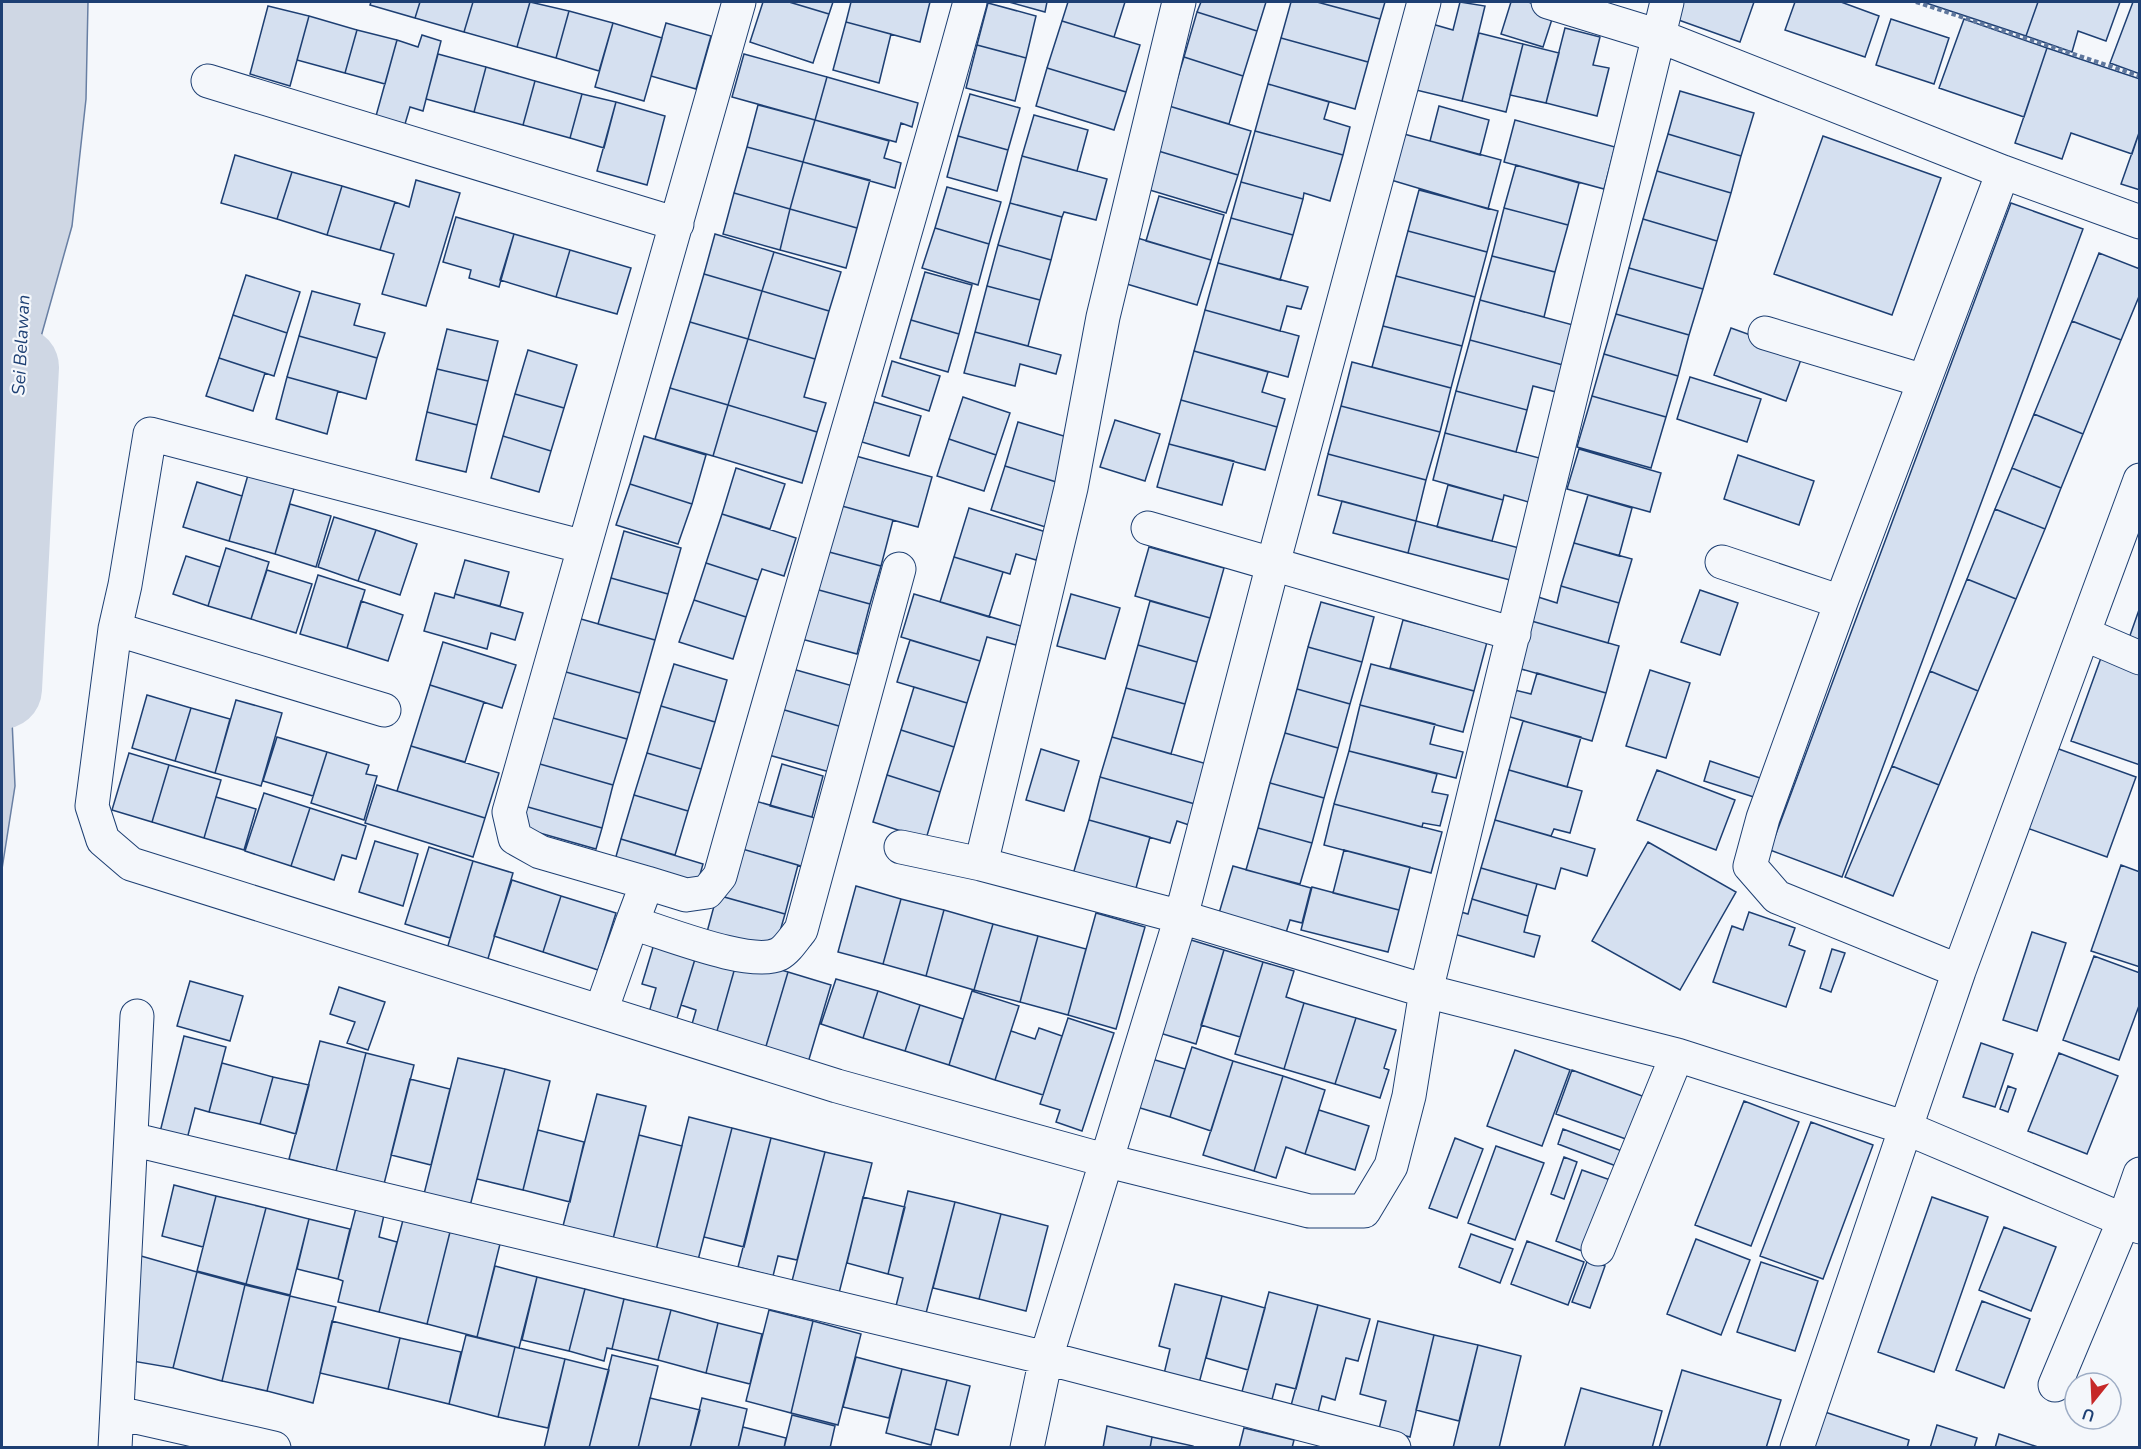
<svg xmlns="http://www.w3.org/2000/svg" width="2141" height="1449" viewBox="0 0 2141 1449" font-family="'Nunito Sans',sans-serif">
<rect width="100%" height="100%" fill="#f4f7fb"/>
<!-- water -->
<path fill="#cfd7e4" stroke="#687fa3" stroke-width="1.5" d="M2 2H88L86 99 72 226 18 419 5 566 15 786 2 869Z"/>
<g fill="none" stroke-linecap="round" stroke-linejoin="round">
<!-- river -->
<path stroke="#cfd7e4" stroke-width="80" d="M2 689 19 367"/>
</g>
<!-- building -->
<path fill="#d5e0f0" stroke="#1d3f73" stroke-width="1.5" d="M371 2H420L415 18 370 5Z
M420 2H473L464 32 415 18Z
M473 2H530L517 47 464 32Z
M530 2 569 11 556 58 517 47Z
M763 2H789L829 14 813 63 750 42Z
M789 2H833L829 14Z
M851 2H930L920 42 846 22Z
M1009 2H1047L1045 12Z
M1068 2H1125L1114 37 1062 21Z
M1201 2H1266L1257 31 1197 12Z
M1291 2H1317L1380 19 1368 62 1281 38Z
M1317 2H1385L1380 19Z
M1460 2 1485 6 1462 101 1416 90 1432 24 1453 30Z
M1511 2H1528L1555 10 1543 47 1501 34Z
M1679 2H1754L1740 42 1673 18Z
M1795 2H1841L1879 16 1865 57 1785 30Z
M1923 2H2038L2026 36Z
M2038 2H2120L2106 41 2078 31 2072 52 2026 36Z
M2133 2H2140V74L2110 63Z
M988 3 1036 16 1026 58 977 45Z
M268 6 309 16 290 86 250 74Z
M569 11 613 23 599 71 556 58Z
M1197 12 1257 31 1243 76 1184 57Z
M309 16 357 30 345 73 297 60Z
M1891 19 1949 38 1934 84 1876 65Z
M1964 19 2047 48 2024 117 1939 88Z
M1062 21 1140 45 1126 92 1047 68Z
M846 22 891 34 879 83 833 70Z
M613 23 662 38 644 101 595 87Z
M666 23 711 36 696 89 651 76Z
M1565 28 1600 37 1593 65 1609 68 1597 116 1546 103Z
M357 30 397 40 385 84 345 73Z
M1479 33 1523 44 1506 112 1462 101Z
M422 35 441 41 423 111 410 107 405 124 376 116 397 40 418 47Z
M1281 38 1368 62 1355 109 1268 84Z
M1523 44 1559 53 1546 103 1510 95Z
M977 45 1026 58 1015 101 966 88Z
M2047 48 2140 79V130L2132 154 2071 133 2062 159 2015 143Z
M438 54 486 67 474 112 426 99Z
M744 54 827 77 815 120 732 97Z
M1184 57 1243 76 1229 124 1169 106Z
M486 67 535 81 523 125 474 112Z
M1047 68 1126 92 1114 130 1036 106Z
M827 77 918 103 912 127 901 123 896 142 815 120Z
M535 81 582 94 570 138 523 125Z
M1268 84 1329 102 1324 119 1350 127 1343 155 1255 131Z
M1680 91 1754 113 1741 156 1668 134Z
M582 94 616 102 604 148 570 138Z
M970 94 1020 108 1008 150 958 136Z
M616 102 665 116 647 185 597 171Z
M758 105 815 120 803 162 747 147Z
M1169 106 1251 131 1238 175 1155 150Z
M1439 106 1489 120 1480 155 1430 141Z
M1034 115 1088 130 1077 171 1022 156Z
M815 120 889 141 884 158 901 163 895 188 803 162Z
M1515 120 1615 147 1604 189 1504 162Z
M2140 130V190L2121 184Z
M1255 131 1343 155 1330 201 1304 193 1303 199 1241 182Z
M1404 134 1501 160 1488 209 1391 180Z
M1668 134 1741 156 1731 193 1657 171Z
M958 136 1008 150 997 191 947 177Z
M1823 136 1941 178 1892 315 1774 274Z
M747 147 803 162 790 209 734 193Z
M1155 150 1238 175 1226 213 1143 188Z
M235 155 292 172 277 219 221 203Z
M1022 156 1107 179 1096 220 1064 212 1062 217 1010 203Z
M803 162 870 180 857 228 790 209Z
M1516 165 1579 183 1568 225 1504 208Z
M1657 171 1731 193 1717 241 1643 219Z
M292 172 342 186 327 235 277 219Z
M416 180 460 193 426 306 382 294 394 254 380 250 395 202 409 207Z
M1241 182 1303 199 1293 235 1231 218Z
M342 186 395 202 380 250 327 235Z
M947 187 1001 202 989 244 935 228Z
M1419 190 1498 211 1487 252 1408 231Z
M734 193 790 209 780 250 723 234Z
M1159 196 1224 215 1211 260 1146 241Z
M1010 203 1062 217 1051 260 998 245Z
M2011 203 2083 229 1842 877 1770 850Z
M1504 208 1568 225 1555 272 1492 256Z
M790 209 857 228 846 268 780 250Z
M456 217 514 234 499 287 469 278 471 270 443 262Z
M1231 218 1293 235 1280 280 1218 263Z
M1643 219 1717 241 1703 289 1629 268Z
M935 228 989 244 978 285 922 268Z
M1408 231 1487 252 1475 297 1396 276Z
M514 234 570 250 556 297 500 280Z
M715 234 774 252 762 291 704 274Z
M1134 237 1211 260 1197 305 1120 282Z
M998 245 1051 260 1040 300 987 286Z
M570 250 631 268 617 314 556 297Z
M774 252 841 272 829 311 762 291Z
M2099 253 2140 269V294L2121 340 2072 321Z
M1492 256 1555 272 1544 317 1480 300Z
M1218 263 1308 287 1301 309 1287 306 1280 331 1205 310Z
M1629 268 1703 289 1689 335 1616 314Z
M925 272 972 285 959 334 911 320Z
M704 274 762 291 748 339 690 322Z
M246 275 300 292 287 333 233 315Z
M1396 276 1475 297 1462 346 1383 326Z
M987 286 1040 300 1028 346 975 332Z
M312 291 360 304 354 325 385 333 377 358 299 336Z
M762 291 829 311 815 359 748 339Z
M1480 300 1573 325 1563 365 1470 340Z
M1205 310 1299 336 1288 377 1194 351Z
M1616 314 1689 335 1678 376 1604 354Z
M233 315 287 333 274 376 219 358Z
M911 320 959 334 948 372 900 358Z
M2072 321 2121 340 2083 434 2034 414Z
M690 322 748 339 728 405 670 388Z
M1383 326 1462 346 1451 388 1372 367Z
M1731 328 1803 354 1786 401 1714 375Z
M447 329 498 341 488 381 437 369Z
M975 332 1061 355 1056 374 1020 364 1015 386 964 373Z
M299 336 377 358 366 399 287 377Z
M748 339 815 359 804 397 826 403 817 432 728 405Z
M1470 340 1563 365 1556 392 1533 386 1527 410 1456 391Z
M528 350 577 365 564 408 515 394Z
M1194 351 1268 372 1262 392 1285 399 1277 427 1181 400Z
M1604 354 1678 376 1666 417 1592 396Z
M219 358 265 373 253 411 206 396Z
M892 361 940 376 929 411 882 396Z
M1352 362 1451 388 1440 432 1341 406Z
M437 369 488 381 477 425 427 412Z
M287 377 338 391 327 434 276 419Z
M1690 377 1761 399 1747 442 1677 419Z
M670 388 728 405 713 456 655 439Z
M1456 391 1527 410 1516 452 1445 433Z
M515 394 564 408 551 451 503 436Z
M1592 396 1666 417 1651 468 1577 447Z
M963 397 1010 413 996 455 949 439Z
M1181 400 1277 427 1265 470 1169 444Z
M874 402 921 416 909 456 862 442Z
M728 405 817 432 802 483 713 456Z
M1341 406 1440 432 1426 480 1328 454Z
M427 412 477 425 466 472 416 460Z
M2034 414 2083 434 2061 488 2012 468Z
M1115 420 1160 434 1145 481 1100 467Z
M1018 422 1080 441 1066 485 1005 466Z
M1445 433 1543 459 1532 503 1504 495 1503 500 1433 480Z
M503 436 551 451 539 492 491 478Z
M644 436 706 455 692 504 630 484Z
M949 439 996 455 984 491 937 476Z
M1169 444 1234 461 1222 505 1157 487Z
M1579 449 1661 473 1650 512 1567 489Z
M845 453 932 477 918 527 831 503Z
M1328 454 1426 480 1416 521 1318 495Z
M1738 455 1814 481 1799 525 1724 499Z
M252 461 298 475 275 554 229 541Z
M1005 466 1066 485 1052 529 991 510Z
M736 468 785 484 770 529 722 514Z
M2012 468 2061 488 2045 529 1995 509Z
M197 482 242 496 229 541 183 527Z
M630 484 692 504 678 544 616 525Z
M1448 485 1503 500 1492 541 1437 527Z
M1588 495 1632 508 1619 556 1574 543Z
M1342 501 1416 521 1408 553 1333 533Z
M831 503 893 520 881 566 818 549Z
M290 504 331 516 316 567 275 554Z
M969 508 1046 532 1036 560 1016 554 1010 574 954 557Z
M1995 509 2045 529 2016 599 1967 579Z
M722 514 796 538 784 576 762 569 758 580 706 563Z
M334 517 376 530 358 581 318 567Z
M1416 521 1523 549 1514 581 1408 553Z
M376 530 417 544 400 595 358 581Z
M624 531 681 548 668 594 611 578Z
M1574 543 1632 559 1619 603 1561 586Z
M1149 547 1224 568 1210 618 1135 596Z
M226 548 269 562 251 619 208 606Z
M818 549 881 566 870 604 808 587Z
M186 556 220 567 208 606 173 594Z
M954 557 1003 572 989 617 940 602Z
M465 560 509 572 500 606 455 594Z
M706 563 758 580 746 617 694 600Z
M267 570 312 584 296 633 251 619Z
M318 575 365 590 347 648 300 634Z
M611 578 668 594 655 640 598 624Z
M1967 579 2016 599 1978 691 1930 671Z
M1561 586 1619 603 1608 643 1528 620 1535 596 1557 603Z
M808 587 870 604 857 654 794 637Z
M1700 590 1738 603 1720 655 1681 642Z
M435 593 454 598 455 594 523 613 515 640 491 633 487 649 424 631Z
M914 594 1021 626 1016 645 987 637 980 661 901 637Z
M1071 594 1120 608 1105 659 1057 646Z
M694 600 746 617 733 659 679 642Z
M361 601 403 615 388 661 347 648Z
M1150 601 1210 618 1197 662 1138 645Z
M1321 602 1374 617 1362 662 1308 647Z
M2140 607V648L2127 644Z
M574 617 655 640 640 693 559 670Z
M1403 620 1487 642 1474 691 1390 668Z
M1528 620 1619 646 1606 693 1514 667Z
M910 640 980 661 967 703 897 682Z
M443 642 516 665 502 708 430 685Z
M1138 645 1197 662 1185 704 1126 688Z
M1308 647 1362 662 1350 704 1297 689Z
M2102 655 2140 668V765L2071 741Z
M674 664 727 680 715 722 661 706Z
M1371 664 1474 691 1463 732 1360 705Z
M782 666 860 688 849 729 771 706Z
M559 670 640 693 627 739 546 716Z
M1650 670 1690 683 1666 758 1626 746Z
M1930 671 1978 691 1939 785 1892 766Z
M1537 673 1606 693 1592 741 1500 714 1506 688 1531 694Z
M430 685 484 702 465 762 411 746Z
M914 687 967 703 954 747 901 730Z
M1126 688 1185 704 1171 754 1112 737Z
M1297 689 1350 704 1338 748 1285 733Z
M147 695 191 708 175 761 132 748Z
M236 700 282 713 261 786 215 773Z
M1360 705 1435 724 1430 744 1463 752 1456 778 1349 751Z
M661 706 715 722 701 769 647 753Z
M771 706 849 729 837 774 758 752Z
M191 708 230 719 215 773 175 761Z
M546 716 627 739 613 785 533 762Z
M1523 721 1581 737 1567 787 1509 770Z
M901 730 954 747 940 792 887 775Z
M1285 733 1338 748 1324 798 1270 783Z
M277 737 327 752 313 796 263 781Z
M1112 737 1207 764 1195 804 1100 777Z
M411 746 499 773 485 818 397 791Z
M2056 748 2136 777 2107 857 2027 828Z
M1041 749 1079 761 1064 811 1026 800Z
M1349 751 1437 774 1432 792 1448 795 1440 826 1423 823 1422 827 1334 804Z
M327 752 369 765 366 774 377 776 364 820 311 803Z
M129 753 169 765 152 822 112 810Z
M647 753 701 769 688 811 634 795Z
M1710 761 1766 780 1760 799 1704 781Z
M533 762 613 785 602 828 521 805Z
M782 764 823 776 812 817 770 806Z
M169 765 221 780 204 838 152 822Z
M1892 766 1939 785 1893 896 1845 877Z
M1509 770 1582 791 1570 833 1554 829 1551 836 1495 820Z
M1657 770 1735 800 1716 850 1637 820Z
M887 775 940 792 926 839 873 822Z
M1100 777 1195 804 1189 825 1177 821 1170 843 1089 820Z
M1270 783 1324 798 1312 843 1258 828Z
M377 785 485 818 473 857 365 823Z
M264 793 310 808 291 866 245 851Z
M634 795 688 811 675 855 621 839Z
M216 797 256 809 244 850 204 838Z
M745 798 822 820 808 868 732 846Z
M1334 804 1442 832 1431 873 1324 845Z
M521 805 602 828 596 849 515 826Z
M310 808 366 826 356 859 342 855 334 880 291 866Z
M1089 820 1150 837 1133 899 1071 881Z
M1495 820 1595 849 1587 876 1561 868 1555 889 1481 868Z
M1258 828 1312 843 1300 884 1246 870Z
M621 839 703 864 697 885 615 860Z
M375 841 418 854 403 906 359 892Z
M1648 842 1736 892 1680 990 1592 941Z
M732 846 798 865 785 914 717 895Z
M429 847 473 861 450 938 405 924Z
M1344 850 1410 867 1399 910 1333 893Z
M473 861 513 873 487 962 447 949Z
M2121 865 2140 872V967L2091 951Z
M1233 866 1311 888 1302 923 1290 920 1284 939 1217 920Z
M1481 868 1537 884 1528 916 1472 899Z
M512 880 561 896 543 952 494 936Z
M856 886 901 899 883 964 838 952Z
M1312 887 1399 910 1388 952 1301 930Z
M717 895 785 914 774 952 707 932Z
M561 896 616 913 598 970 543 952Z
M901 899 944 910 926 976 883 964Z
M1472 899 1528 916 1524 932 1540 936 1534 957 1447 932 1454 910 1468 914Z
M944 910 993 924 974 990 926 976Z
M1749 912 1795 928 1789 945 1805 951 1786 1007 1713 982 1732 926 1743 930Z
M1096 913 1145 927 1116 1029 1068 1015Z
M993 924 1038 936 1020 1002 974 990Z
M2032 932 2066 943 2037 1031 2003 1020Z
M657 934 699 946 675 1025 648 1016 656 988 642 984Z
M1038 936 1086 949 1068 1015 1020 1002Z
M1178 936 1224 950 1196 1044 1150 1030Z
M699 946 738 957 715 1038 690 1031 696 1010 681 1005Z
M1832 949 1845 953 1831 992 1820 988Z
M1224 950 1263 962 1240 1037 1201 1025Z
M2094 956 2140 973V1003L2119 1060 2063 1040Z
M738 957 788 972 764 1053 715 1038Z
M1263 962 1294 971 1286 997 1304 1003 1284 1069 1235 1054Z
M788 972 831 985 807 1066 764 1053Z
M836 979 878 991 863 1038 821 1024Z
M190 981 243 996 230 1041 177 1026Z
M339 987 385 1002 368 1050 347 1043 355 1022 330 1014Z
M878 991 920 1005 905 1051 863 1038Z
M972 991 1019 1006 995 1080 949 1065Z
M1304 1003 1356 1018 1335 1084 1284 1069Z
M920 1005 963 1019 949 1065 905 1051Z
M1068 1018 1114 1033 1082 1131 1056 1122 1060 1110 1040 1104Z
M1356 1018 1396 1030 1384 1068 1389 1070 1380 1098 1335 1084Z
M1039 1028 1062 1036 1043 1095 995 1080 1011 1031 1035 1039Z
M184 1036 226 1047 209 1112 195 1108 187 1139 160 1132Z
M320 1041 366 1053 336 1171 289 1159Z
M1981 1043 2013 1054 1995 1107 1963 1097Z
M1192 1047 1233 1061 1211 1131 1170 1117Z
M1515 1050 1570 1070 1542 1146 1487 1126Z
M366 1053 414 1065 384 1184 336 1171Z
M2059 1053 2118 1076 2087 1154 2028 1131Z
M1142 1056 1185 1069 1170 1117 1127 1104Z
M458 1058 505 1069 470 1206 424 1194Z
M1233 1061 1283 1076 1254 1171 1203 1155Z
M222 1063 273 1077 260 1124 209 1112Z
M505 1069 550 1081 523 1190 477 1179Z
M1572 1070 1653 1100 1637 1143 1556 1114Z
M1283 1076 1325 1090 1305 1154 1286 1147 1276 1178 1254 1171Z
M273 1077 309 1085 296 1134 260 1124Z
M410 1079 450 1089 431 1165 391 1155Z
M2008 1086 2016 1089 2008 1112 2000 1109Z
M597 1094 646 1106 613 1239 563 1226Z
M1744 1101 1799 1122 1751 1246 1695 1225Z
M1319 1110 1369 1126 1355 1170 1305 1154Z
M689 1117 732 1128 698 1260 656 1250Z
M1811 1122 1873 1145 1823 1279 1760 1256Z
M732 1128 771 1138 744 1247 704 1237Z
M1563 1129 1630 1154 1624 1169 1558 1144Z
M538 1130 584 1142 570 1202 523 1190Z
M639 1135 682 1146 656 1250 613 1239Z
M771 1138 825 1152 797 1260 778 1256 773 1276 738 1267Z
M1455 1138 1483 1149 1457 1218 1429 1208Z
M1496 1146 1544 1163 1515 1240 1468 1223Z
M825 1152 872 1163 838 1297 791 1285Z
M1564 1157 1577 1162 1564 1199 1551 1194Z
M1582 1170 1616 1182 1590 1254 1556 1241Z
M174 1185 216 1196 203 1247 162 1236Z
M908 1191 955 1202 925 1317 895 1310 903 1278 888 1274Z
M216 1196 266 1208 246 1284 197 1271Z
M863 1197 905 1207 888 1274 847 1263Z
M1932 1197 1988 1217 1934 1372 1878 1352Z
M955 1202 1001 1214 979 1299 933 1288Z
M266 1208 309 1219 290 1295 246 1284Z
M356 1208 384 1215 379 1237 397 1242 379 1312 338 1302 343 1281 338 1279Z
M1001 1214 1048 1226 1026 1311 979 1299Z
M309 1219 350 1229 338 1279 297 1269Z
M403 1220 450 1232 427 1324 379 1312Z
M2004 1227 2056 1247 2031 1311 1979 1290Z
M450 1232 500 1244 477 1337 427 1324Z
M1471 1234 1513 1249 1500 1283 1459 1267Z
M1696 1239 1750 1260 1721 1335 1667 1314Z
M1527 1241 1584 1262 1568 1305 1511 1284Z
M141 1256 197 1272 173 1368 132 1361Z
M1588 1259 1605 1266 1590 1308 1572 1302Z
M1761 1262 1818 1281 1795 1351 1737 1332Z
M495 1266 537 1277 519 1348 477 1337Z
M197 1272 245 1285 222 1381 173 1368Z
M537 1277 585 1289 569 1351 522 1340Z
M1175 1284 1222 1296 1198 1387 1163 1378 1170 1349 1159 1346Z
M245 1285 290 1296 267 1391 222 1381Z
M585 1289 624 1299 612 1349 607 1348 604 1361 569 1351Z
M1269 1292 1318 1305 1296 1389 1276 1384 1270 1407 1240 1399Z
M290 1296 336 1307 313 1403 267 1391Z
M1222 1296 1265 1308 1248 1370 1206 1358Z
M624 1299 671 1310 658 1360 612 1349Z
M1982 1301 2030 1319 2004 1388 1956 1370Z
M1318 1305 1370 1319 1358 1361 1346 1358 1335 1400 1322 1396 1316 1420 1289 1413Z
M671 1310 718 1323 706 1373 658 1360Z
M769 1310 813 1321 791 1413 746 1401Z
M332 1321 400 1338 388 1389 320 1373Z
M813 1321 861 1334 838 1425 791 1413Z
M1378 1321 1434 1335 1410 1437 1379 1429 1386 1401 1360 1394Z
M718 1323 762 1334 750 1384 706 1373Z
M466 1335 515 1347 498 1417 449 1404Z
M1434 1335 1478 1345 1459 1421 1416 1410Z
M400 1338 461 1352 449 1404 388 1389Z
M1478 1345 1521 1356 1499 1448H1453Z
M515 1347 565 1359 548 1428 498 1417Z
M612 1355 658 1366 638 1448H589Z
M856 1357 902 1369 889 1418 843 1407Z
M565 1359 609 1370 589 1448H544Z
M902 1369 947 1380 931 1445 886 1433Z
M1682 1370 1781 1400 1766 1448H1659Z
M947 1380 970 1386 958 1435 935 1429Z
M1581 1388 1662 1411 1652 1448H1564Z
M650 1398 700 1410 690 1448H638Z
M702 1398 747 1409 738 1448H690Z
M1822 1411 1909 1440 1907 1448H1810Z
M792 1415 835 1426 830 1448H784Z
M1937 1425 1977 1438 1974 1448H1930Z
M1107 1426 1152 1437 1150 1448H1103Z
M743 1427 786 1438 784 1448H738Z
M1244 1428 1294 1440 1292 1448H1239Z
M1999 1434 2041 1448H1995Z
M1152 1437 1193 1446V1448H1150Z"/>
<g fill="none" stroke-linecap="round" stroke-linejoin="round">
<defs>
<path id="minor" d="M1548 2 1659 36 2003 172 2140 222
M208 81 677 224
M1765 333 1924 381
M1148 528 1514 634
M584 547 150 434 125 585 115 629 92 806 103 840 131 864 837 1086 1108 1161 1309 1211H1364L1391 1166 1409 1096 1426 991 1667 2
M1722 562 1841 602
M115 629 384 710
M2084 634 2140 658
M901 847 981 864 1181 917 1426 991 1677 1055 1906 1128 2140 1227
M981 864 1071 488 1103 317 1179 2
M647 883 686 895 707 892 720 876C801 584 890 294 970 2
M632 923 647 883 540 852 515 838 509 812 739 2
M1959 971 1777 897 1750 866 1763 818 1841 602 2003 172
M601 1011 632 923C664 932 751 968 779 954 787 950 795 937 801 930L899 569
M131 1139 1046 1358 1394 1448
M1598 1249 1677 1055
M2055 1385 2124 1220 2140 1174
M118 1413 274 1448
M115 1448 137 1016
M1027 1448 1046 1358 1181 917 1273 564 1424 2
M1797 1448 1959 971 2140 480"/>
</defs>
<!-- minor casing -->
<use href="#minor" stroke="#1d3f73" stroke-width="35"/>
<!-- path -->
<path stroke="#5e769c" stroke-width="4" stroke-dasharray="4.5 3" stroke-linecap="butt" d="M1916 2 2140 76"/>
<!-- minor -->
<use href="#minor" stroke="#f4f7fb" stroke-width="33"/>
</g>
<g text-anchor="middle" stroke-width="4.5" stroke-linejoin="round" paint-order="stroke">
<!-- water labels -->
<g font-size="18" font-style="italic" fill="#1d3f73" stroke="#f4f7fb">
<text transform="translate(21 345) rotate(-87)" y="6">Sei Belawan</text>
</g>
</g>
<!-- border -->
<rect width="2141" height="1449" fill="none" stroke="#1d3f73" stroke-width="6"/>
<!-- north arrow -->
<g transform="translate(2093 1401) rotate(198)"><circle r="28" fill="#f4f7fb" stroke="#9eadc5" stroke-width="1.5"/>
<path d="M0-4.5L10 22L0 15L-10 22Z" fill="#c62828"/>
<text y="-9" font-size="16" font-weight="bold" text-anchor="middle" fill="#1d3f73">U</text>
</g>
</svg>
